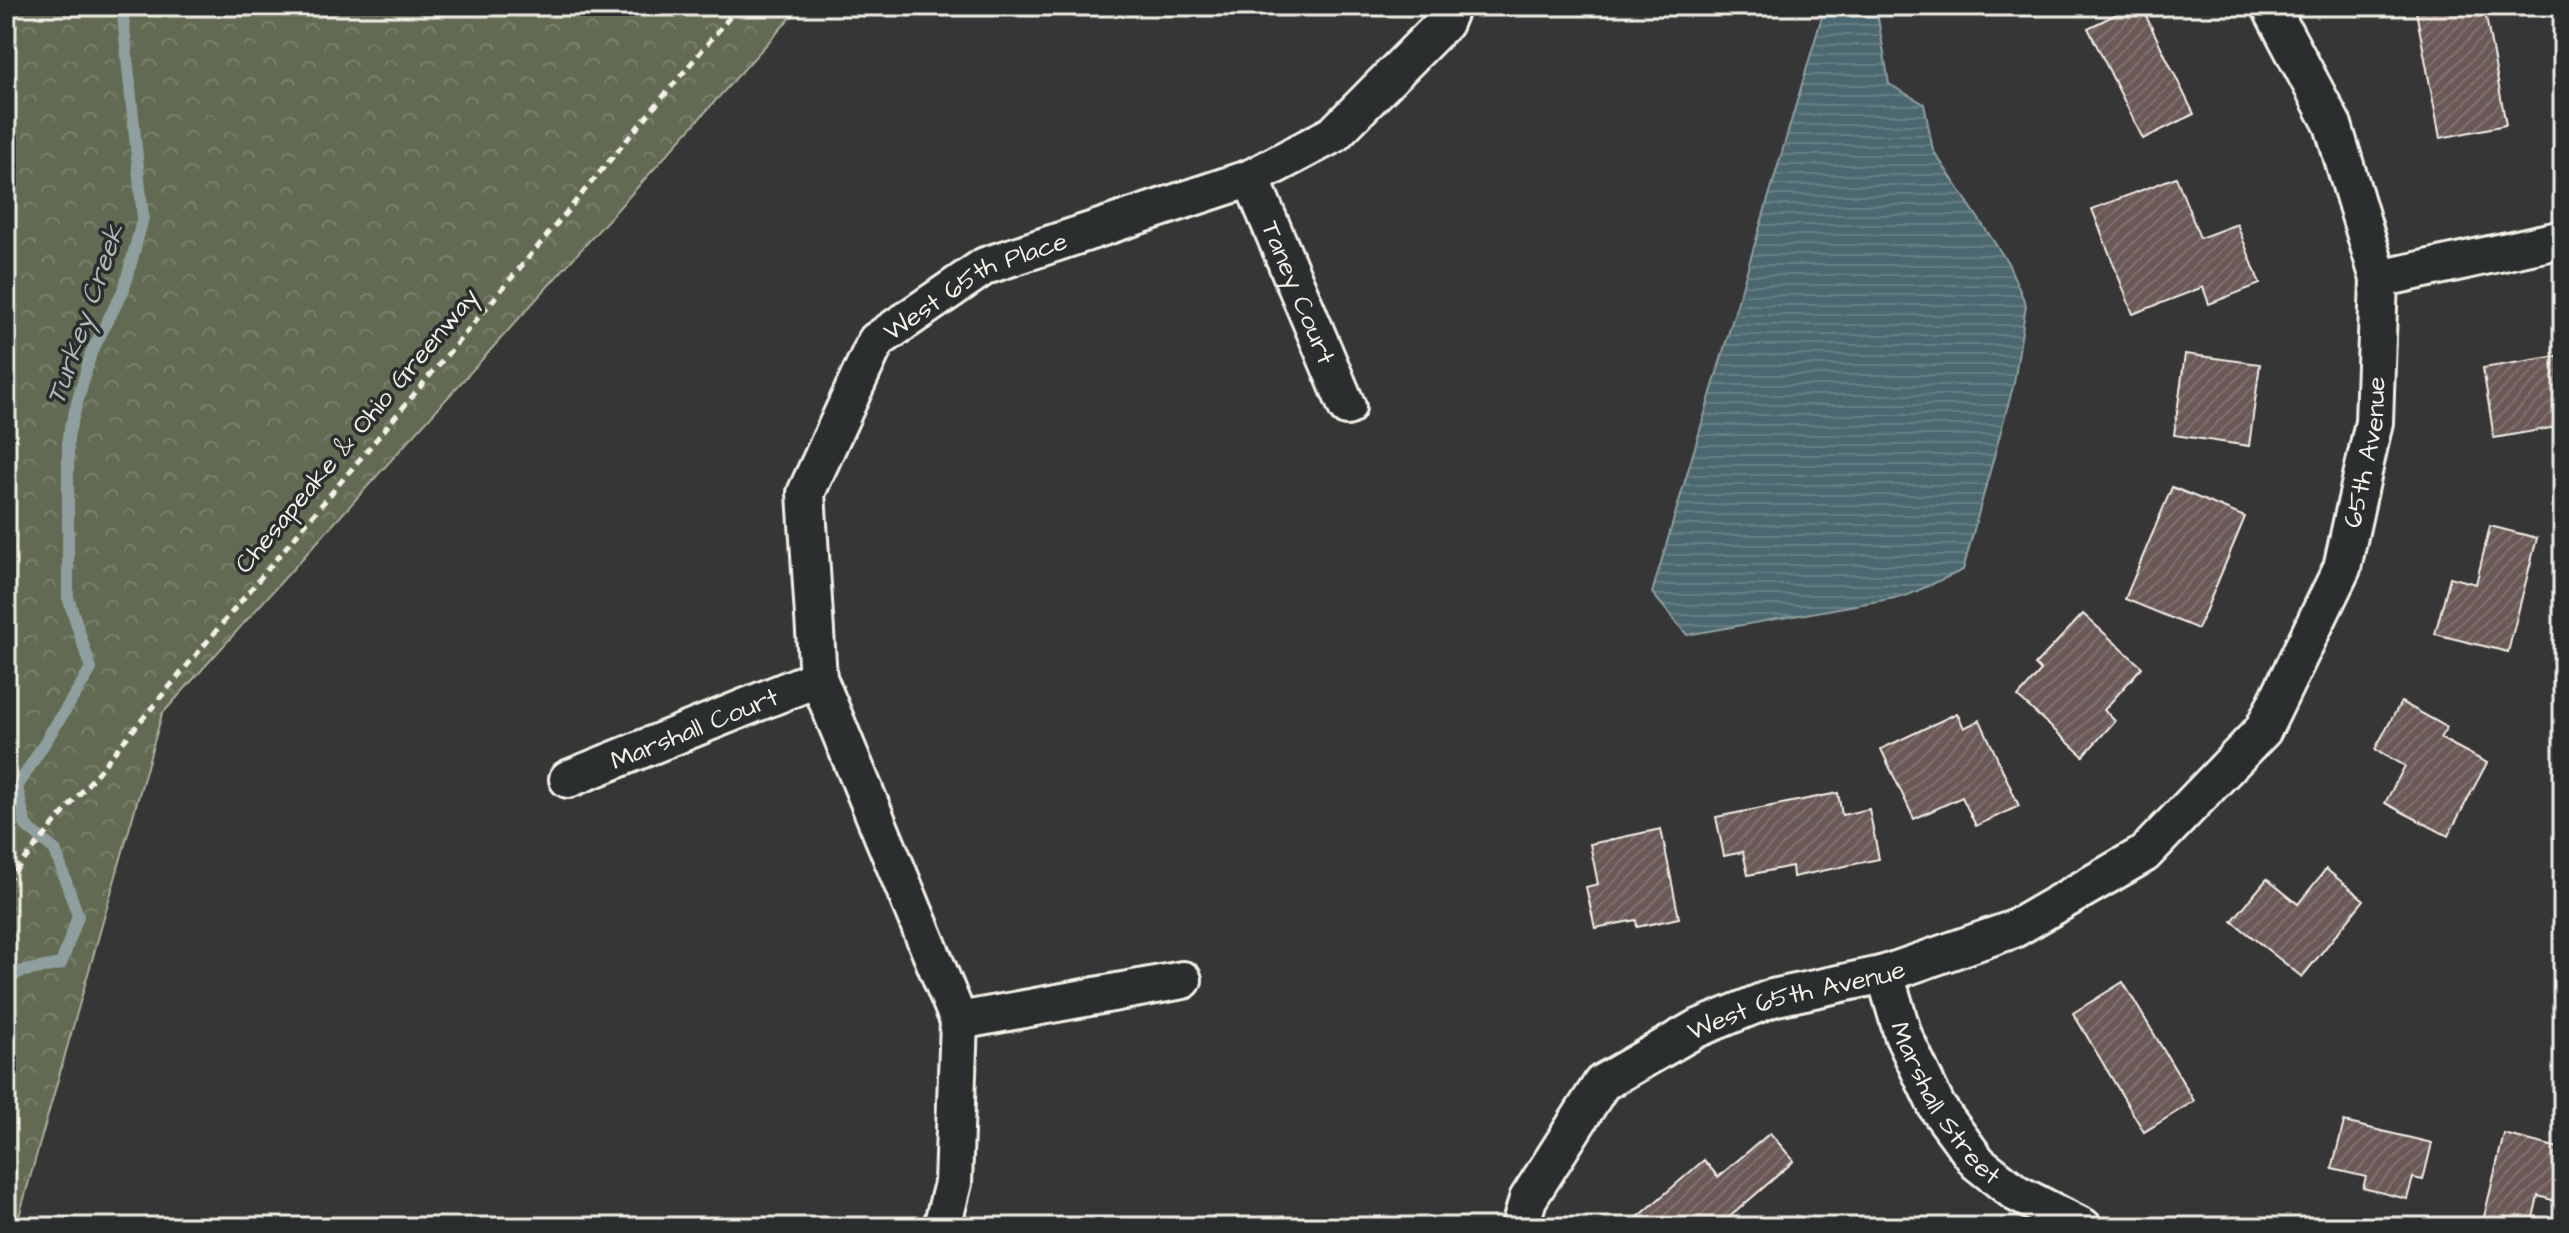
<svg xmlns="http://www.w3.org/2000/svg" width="2569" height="1233" viewBox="0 0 2569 1233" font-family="'Architects Daughter',sans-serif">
<defs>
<pattern id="forest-crowns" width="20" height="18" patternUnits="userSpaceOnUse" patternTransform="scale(2)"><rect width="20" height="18" fill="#626b52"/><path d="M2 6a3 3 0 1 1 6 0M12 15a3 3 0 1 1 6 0" fill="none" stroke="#79816b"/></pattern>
<pattern id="water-rules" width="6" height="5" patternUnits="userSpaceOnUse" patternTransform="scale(2)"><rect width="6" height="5" fill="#4b686f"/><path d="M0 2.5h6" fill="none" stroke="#667e84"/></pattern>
<pattern id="building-hatch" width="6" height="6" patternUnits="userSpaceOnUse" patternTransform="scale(2)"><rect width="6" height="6" fill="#6a5857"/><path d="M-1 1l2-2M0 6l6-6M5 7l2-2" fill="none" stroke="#80706f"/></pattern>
</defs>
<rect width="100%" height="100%" fill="#373636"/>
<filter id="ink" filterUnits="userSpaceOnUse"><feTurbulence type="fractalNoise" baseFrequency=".0125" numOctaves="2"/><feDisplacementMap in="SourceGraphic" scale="16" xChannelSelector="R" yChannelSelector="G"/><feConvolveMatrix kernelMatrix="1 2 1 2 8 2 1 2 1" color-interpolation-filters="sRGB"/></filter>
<g filter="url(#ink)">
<!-- forest -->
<path fill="url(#forest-crowns)" stroke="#abae9d" stroke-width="2" d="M6 6H801L162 714 16 1227H6Z"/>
<!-- water -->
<path fill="url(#water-rules)" stroke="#8f9f9f" stroke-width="2" d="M1825 6H1876L1889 84 1924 104 1933 150 2008 263 2026 305 2014 383 1963 570 1906 596 1687 635 1652 593Z"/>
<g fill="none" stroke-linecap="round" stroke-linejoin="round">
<!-- stream -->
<path stroke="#8f9f9f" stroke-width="12" d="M6 982 19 972 61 964 78 916 55 850 26 826 17 787 91 669 68 597V436L91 353 124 289 143 218 122 6"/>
</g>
<!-- building -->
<path fill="url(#building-hatch)" stroke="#f4f1e8" stroke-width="2" d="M2133 6H2141L2194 114 2143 139 2088 28Z
M2415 6H2484L2506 125 2440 138Z
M2176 177 2200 238 2237 224 2260 284 2209 304 2203 287 2133 314 2092 209Z
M2185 354 2260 364 2249 446 2174 435Z
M2563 355V426L2494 438 2483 368Z
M2172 487 2245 517 2198 629 2125 599Z
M2490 526 2537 538 2508 652 2435 634 2450 577 2476 584Z
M2083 614 2142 667 2104 710 2115 721 2083 756 2018 697 2041 671 2035 665Z
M2401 702 2447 727 2440 738 2487 763 2448 836 2385 803 2405 766 2375 749Z
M1957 713 1964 728 1980 720 2019 806 1976 826 1962 797 1914 819 1881 749Z
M1838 793 1842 815 1869 809 1879 859 1793 877 1792 866 1748 875 1743 852 1724 856 1716 817Z
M1661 829 1679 918 1637 927 1636 920 1595 928 1586 887 1598 884 1590 844Z
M2326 869 2364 900 2302 977 2232 921 2267 879 2298 904Z
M2123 982 2194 1101 2144 1132 2073 1013Z
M2344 1122 2432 1143 2423 1180 2413 1178 2407 1199 2363 1188 2366 1177 2332 1169Z
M1770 1133 1794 1161 1718 1227H1645L1637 1218 1704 1160 1718 1177Z
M2504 1134 2563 1149V1203L2538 1196 2531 1227H2507L2483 1221Z"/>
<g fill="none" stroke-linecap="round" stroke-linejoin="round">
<defs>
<g id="street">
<path id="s1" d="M1251 178 1347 407"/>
<path d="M2379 279 2563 239"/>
<path id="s2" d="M568 779 818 678"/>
<path id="s3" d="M1885 974 1903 1035 1937 1107 1978 1163 2016 1193 2083 1227"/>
<path d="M959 1021 1183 980"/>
<path id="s4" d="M942 1227 953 1183 959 1021 818 678 806 493 876 341 985 266 1251 178 1334 134 1444 23 1451 6"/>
<path id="s5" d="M1520 1227 1528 1199 1602 1083 1696 1029 1772 998 1885 974 2014 929 2144 854 2263 730 2342 568 2374 422 2379 279 2333 125 2270 6"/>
</g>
</defs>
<!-- street casing -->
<use href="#street" stroke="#f4f1e8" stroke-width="42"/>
<!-- path -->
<path stroke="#f4f1e8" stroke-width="5" stroke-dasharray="8 6" stroke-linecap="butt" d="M6 882 739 6"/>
<!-- street -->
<use href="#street" stroke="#2a2d2e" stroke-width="36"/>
</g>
</g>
<g text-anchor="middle" stroke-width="7" stroke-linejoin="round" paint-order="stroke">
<!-- street labels -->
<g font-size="26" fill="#f4f1e8" stroke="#2a2d2e">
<text dy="9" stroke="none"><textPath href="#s4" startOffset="1046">West 65th Place</textPath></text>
<text dy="9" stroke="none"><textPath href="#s1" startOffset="124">Taney Court</textPath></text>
<text transform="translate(356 430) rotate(-50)" y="9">Chesapeake &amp; Ohio Greenway</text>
<text dy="9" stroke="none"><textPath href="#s5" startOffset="1230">65th Avenue</textPath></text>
<text dy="9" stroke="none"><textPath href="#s2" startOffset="136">Marshall Court</textPath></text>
<text dy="9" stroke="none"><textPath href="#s5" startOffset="380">West 65th Avenue</textPath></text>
<text dy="9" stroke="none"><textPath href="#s3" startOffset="144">Marshall Street</textPath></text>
</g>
<!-- water labels -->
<g font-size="28" font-style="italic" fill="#b0bab8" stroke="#2a2d2e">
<text transform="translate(84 314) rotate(-71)" y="10">Turkey Creek</text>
</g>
</g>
<!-- margin -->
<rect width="2569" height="1233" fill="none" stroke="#2a2d2e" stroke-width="32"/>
<rect x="16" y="16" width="2537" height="1201" fill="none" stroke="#f4f1e8" stroke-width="3" filter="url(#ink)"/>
</svg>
